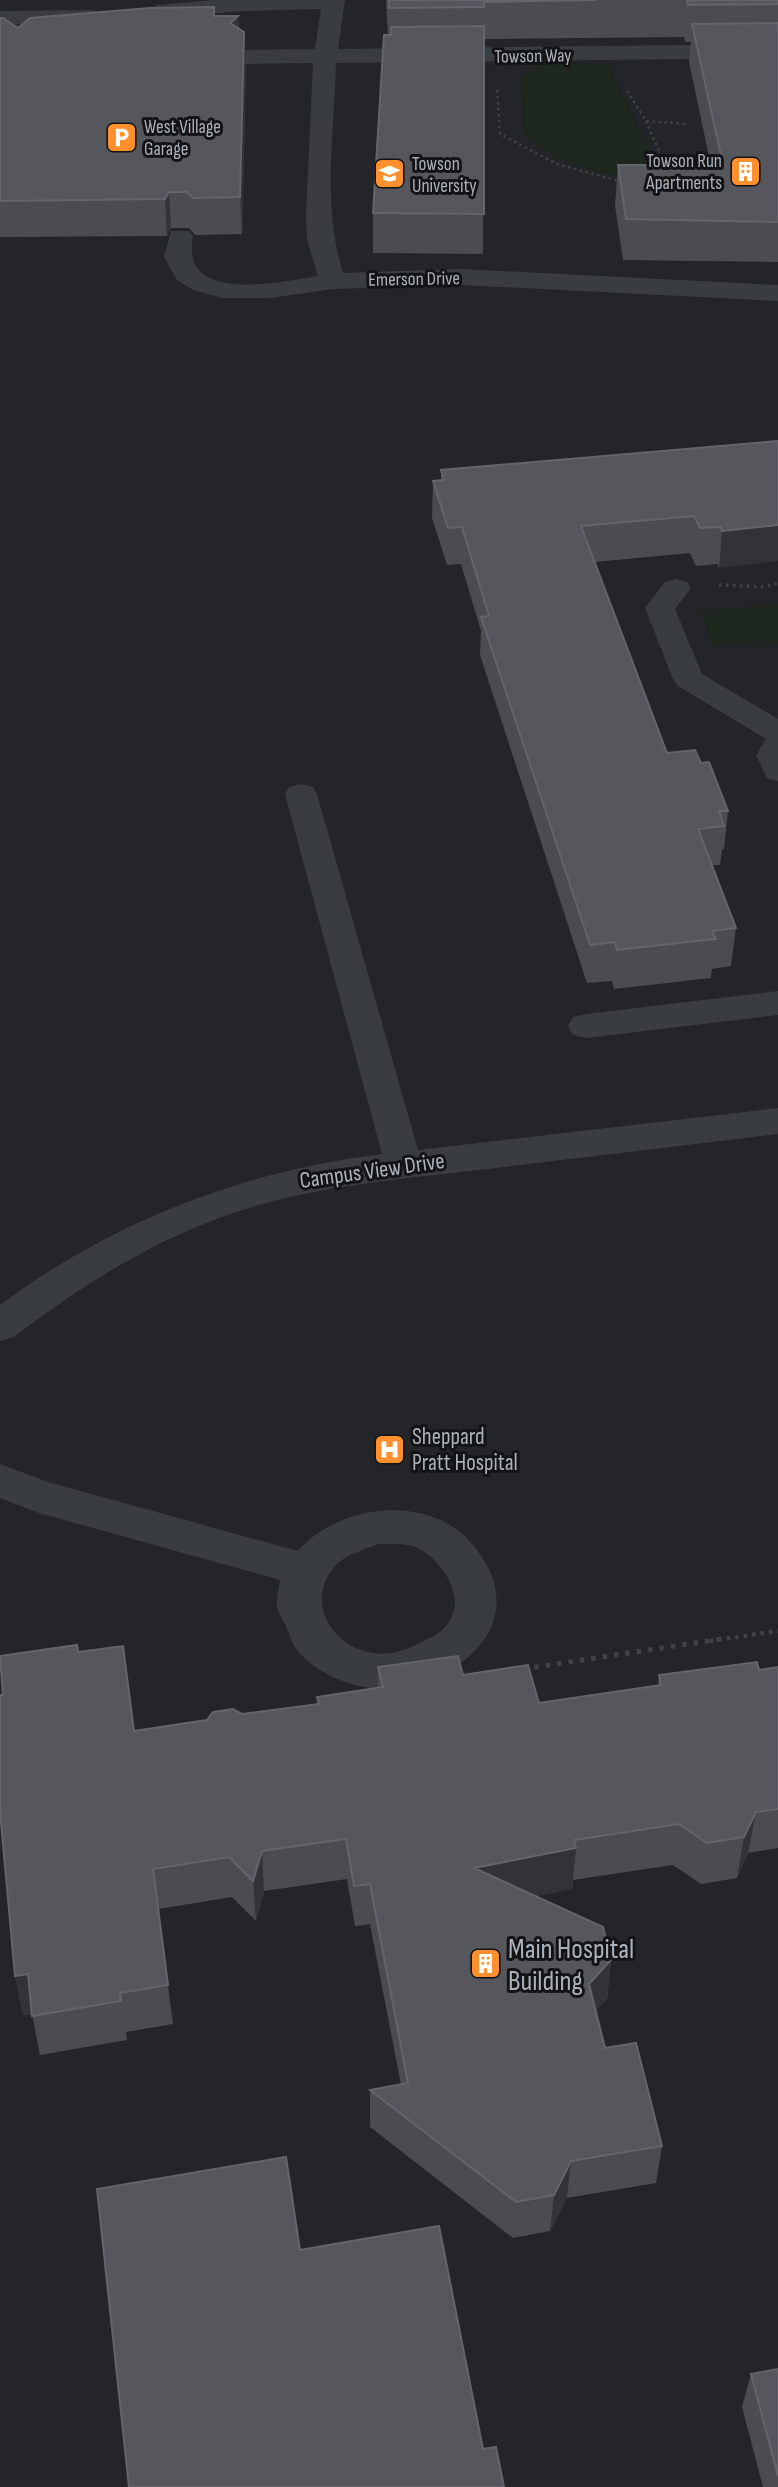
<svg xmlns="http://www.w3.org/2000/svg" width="778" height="2487" viewBox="0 0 778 2487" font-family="'Sofia Sans Condensed',sans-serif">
<rect width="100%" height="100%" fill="#19191b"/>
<!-- built -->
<path fill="#242528" d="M0 0H778V2487H0Z"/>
<!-- green -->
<path fill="#1e271e" d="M576 62 608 65 661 170 653 180 599 173 555 158 524 133 521 79 541 63Z
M778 605V642L714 647 701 611Z"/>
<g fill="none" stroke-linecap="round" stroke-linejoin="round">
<!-- path-far3 -->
<path stroke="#3f4348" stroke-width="2.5" stroke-dasharray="2.5 3.5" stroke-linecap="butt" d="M497 90 500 134 557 164 619 181
M627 91 646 121 686 124
M646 121 667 169"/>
<!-- path-far2 -->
<path stroke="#3f4348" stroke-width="3.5" stroke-dasharray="2.5 4.5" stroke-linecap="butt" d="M719 585 765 587 778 583"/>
<!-- path-far1 -->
<path stroke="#3f4348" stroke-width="4.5" stroke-dasharray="3.5 5" stroke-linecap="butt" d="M710 1641 778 1631"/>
<!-- path -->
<path stroke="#3f4348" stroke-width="5" stroke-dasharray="4.5 7" stroke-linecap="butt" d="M523 1669 721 1639"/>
<!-- minor -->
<path fill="#393c41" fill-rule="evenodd" d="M214 0H345L338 49 778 44V58L336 63C334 132 322 206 343 273L461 269 778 285V301L461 285 333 289 271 298H222L193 290 177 280 164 257 171 231H189L193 236C179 305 279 282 318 276L307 240 306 214 313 63 245 64 234 57 245 50 315 49 321 9 242 11 157 19 146 12 157 5Z
M94 10 105 17 102 22 0 25V11Z
M676 579 687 582 691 588 675 609 702 674 778 719V781L767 778 756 755 766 739 678 686 673 679 645 608 665 582Z
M301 784 313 787 317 794 418 1150 778 1108V1134C678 1146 578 1158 479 1170 391 1180 303 1187 219 1218 144 1246 78 1288 14 1337L0 1341V1305C113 1221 243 1171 382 1154L285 794 289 787Z
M778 991V1015L586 1038 573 1035 568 1026 573 1017 586 1014Z
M0 1464 48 1482 298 1551C339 1503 431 1493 473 1545 514 1594 499 1642 447 1672 436 1678 425 1685 413 1687 374 1695 323 1682 297 1650 292 1643 289 1634 286 1626 283 1620 278 1613 277 1607 276 1599 279 1589 280 1580L39 1513 0 1498ZM378 1544C390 1544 404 1543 415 1547 440 1557 467 1596 449 1622 443 1631 434 1636 424 1641 409 1649 391 1656 373 1653 328 1646 303 1596 339 1562 349 1554 366 1549 378 1544Z"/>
</g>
<!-- wall -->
<path fill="#4a4c50" d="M386 0H778V262L623 260 615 205 618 165H685L686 161H710L689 62 691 42H685L684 37 484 39 483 254 373 253V213L388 35Z
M215 16H238L239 28 244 32 246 67 242 234 195 235 189 228H171L167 236 0 237V18L18 28Z
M778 441 719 568 717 564 696 566 690 553 595 562 667 753 701 763 728 811 724 849H722L720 865H712L736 928 731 966 712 969 711 978 614 989 612 981 587 983 480 655 481 631 461 564 447 565 432 518 433 481 441 480V470Z
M78 1652 134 1731 242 1714 318 1705 317 1697 378 1688V1667L463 1675 539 1703 658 1686 659 1675 759 1670 778 1667V1848L748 1853 737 1878 701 1884 673 1865 573 1880 572 1889 535 1896 611 1960 607 1999 595 2011 605 2048 662 2146 656 2183 567 2198 550 2231 513 2238 370 2127V2090L401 2085 370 1924 355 1926 347 1879 264 1891 256 1921 232 1897 158 1909 173 2024 126 2032 127 2040 40 2055 32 2014 23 2015 15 1976 3 1695Z
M778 2369V2487H763L742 2407 751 2374Z"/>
<!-- shaded-wall -->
<path fill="#323336" d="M238 16 239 50 230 23Z
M244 32 246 67 242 234 240 197Z
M169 192 171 228 167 236 165 199Z
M778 525V561L719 568 722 531Z
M756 1812 748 1853 737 1878 744 1837Z
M576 1848 572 1889 472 1908 474 1868Z
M262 1851 264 1891 256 1921 253 1881Z
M611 1960 607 1999 584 2023 589 1984Z
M28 1974 35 2013 23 2015 15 1976Z
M571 2161 567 2198 550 2231 554 2195Z"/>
<!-- building -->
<path fill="#55575c" stroke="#62656b" stroke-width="2" d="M389 0H596L484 2V7L389 8Z
M687 0H778V4L688 5Z
M214 7V16H238L230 23 244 32 240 197 193 198 187 192H169L165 199 0 201V18H3L18 28 30 18 150 8Z
M778 23V222L626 219 618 165H687L686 161 722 160 692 24Z
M484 26V214L373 213 384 35H391V27Z
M778 441V525L722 531 721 527 700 528 694 516 581 526 667 753 695 750 701 763 709 762 728 811H719L724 826 698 829 736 928 712 931 716 939 617 950 615 942 590 945 481 617 489 616 462 527 448 528 433 481 444 480 441 470Z
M77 1645 78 1652 123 1646 134 1731 207 1720 213 1712 233 1709 242 1714 319 1704 317 1697 383 1687 378 1667 458 1656 463 1675 528 1665 539 1703 661 1685 659 1675 757 1662 759 1670 778 1667V1809L756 1812 744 1837 707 1843 679 1824 574 1840 576 1848 474 1868 603 1927 611 1960 589 1984 605 2048 636 2043 662 2146 571 2161 554 2195 516 2202 370 2090 408 2083 370 1884 354 1886 346 1839 262 1851 253 1881 229 1857 153 1869 168 1985 120 1993 121 2001 32 2016 28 1974 15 1976 0 1811V1695H3L0 1656Z
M286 2157 300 2250 439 2226 483 2449 496 2447 504 2487H129L97 2189Z
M778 2369V2476L751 2374Z"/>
<!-- icons -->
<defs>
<symbol id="parking-square" viewBox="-11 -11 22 22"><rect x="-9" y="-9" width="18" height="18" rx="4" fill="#ff902d" stroke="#141416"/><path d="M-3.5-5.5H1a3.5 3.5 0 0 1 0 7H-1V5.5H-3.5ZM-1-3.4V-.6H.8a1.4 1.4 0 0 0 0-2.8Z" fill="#fff"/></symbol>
<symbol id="building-square" viewBox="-11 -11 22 22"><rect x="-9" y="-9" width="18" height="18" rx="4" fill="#ff902d" stroke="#141416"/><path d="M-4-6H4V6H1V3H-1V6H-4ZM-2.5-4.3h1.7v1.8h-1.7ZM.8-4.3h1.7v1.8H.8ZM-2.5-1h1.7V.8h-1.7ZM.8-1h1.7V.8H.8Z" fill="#fff"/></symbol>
<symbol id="university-square" viewBox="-11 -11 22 22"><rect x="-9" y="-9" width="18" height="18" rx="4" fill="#ff902d" stroke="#141416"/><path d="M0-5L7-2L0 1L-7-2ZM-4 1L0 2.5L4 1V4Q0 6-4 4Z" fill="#fff"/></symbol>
<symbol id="hospital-square" viewBox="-11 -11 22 22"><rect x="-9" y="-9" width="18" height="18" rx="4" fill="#ff902d" stroke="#141416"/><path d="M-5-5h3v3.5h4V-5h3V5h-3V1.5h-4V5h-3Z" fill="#fff"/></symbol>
</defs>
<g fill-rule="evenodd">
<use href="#parking-square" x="104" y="120" width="35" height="35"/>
<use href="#building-square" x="728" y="154" width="35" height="35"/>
<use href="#university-square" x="372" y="156" width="35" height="35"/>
<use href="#hospital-square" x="372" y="1432" width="35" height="35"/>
<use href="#building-square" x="468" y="1946" width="35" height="35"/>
</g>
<g text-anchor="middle" stroke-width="6" stroke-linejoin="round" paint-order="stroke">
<!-- far-street labels -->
<g font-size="19" fill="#aab3bc" stroke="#141416">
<text transform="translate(533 55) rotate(-1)" y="7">Towson Way</text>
<text transform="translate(414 278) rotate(-1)" y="7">Emerson Drive</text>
</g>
<!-- far-poi labels -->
<g font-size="19" fill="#aab3bc" stroke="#141416" text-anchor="start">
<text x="144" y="133">West Village<tspan x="144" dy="22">Garage</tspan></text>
<text x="722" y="167" text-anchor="end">Towson Run<tspan x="722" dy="22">Apartments</tspan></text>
<text x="412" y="170">Towson<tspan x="412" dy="22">University</tspan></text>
</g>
<!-- street labels -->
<g font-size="23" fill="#aab3bc" stroke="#141416">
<text transform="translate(372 1170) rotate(-8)" y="8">Campus View Drive</text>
</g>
<!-- poi labels -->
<g font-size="23" fill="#aab3bc" stroke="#141416" text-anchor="start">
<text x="412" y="1444">Sheppard<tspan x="412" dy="26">Pratt Hospital</tspan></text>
</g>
<!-- near-poi labels -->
<g font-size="28" fill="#aab3bc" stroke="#141416" text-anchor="start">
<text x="508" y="1958">Main Hospital<tspan x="508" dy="32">Building</tspan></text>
</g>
</g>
</svg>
